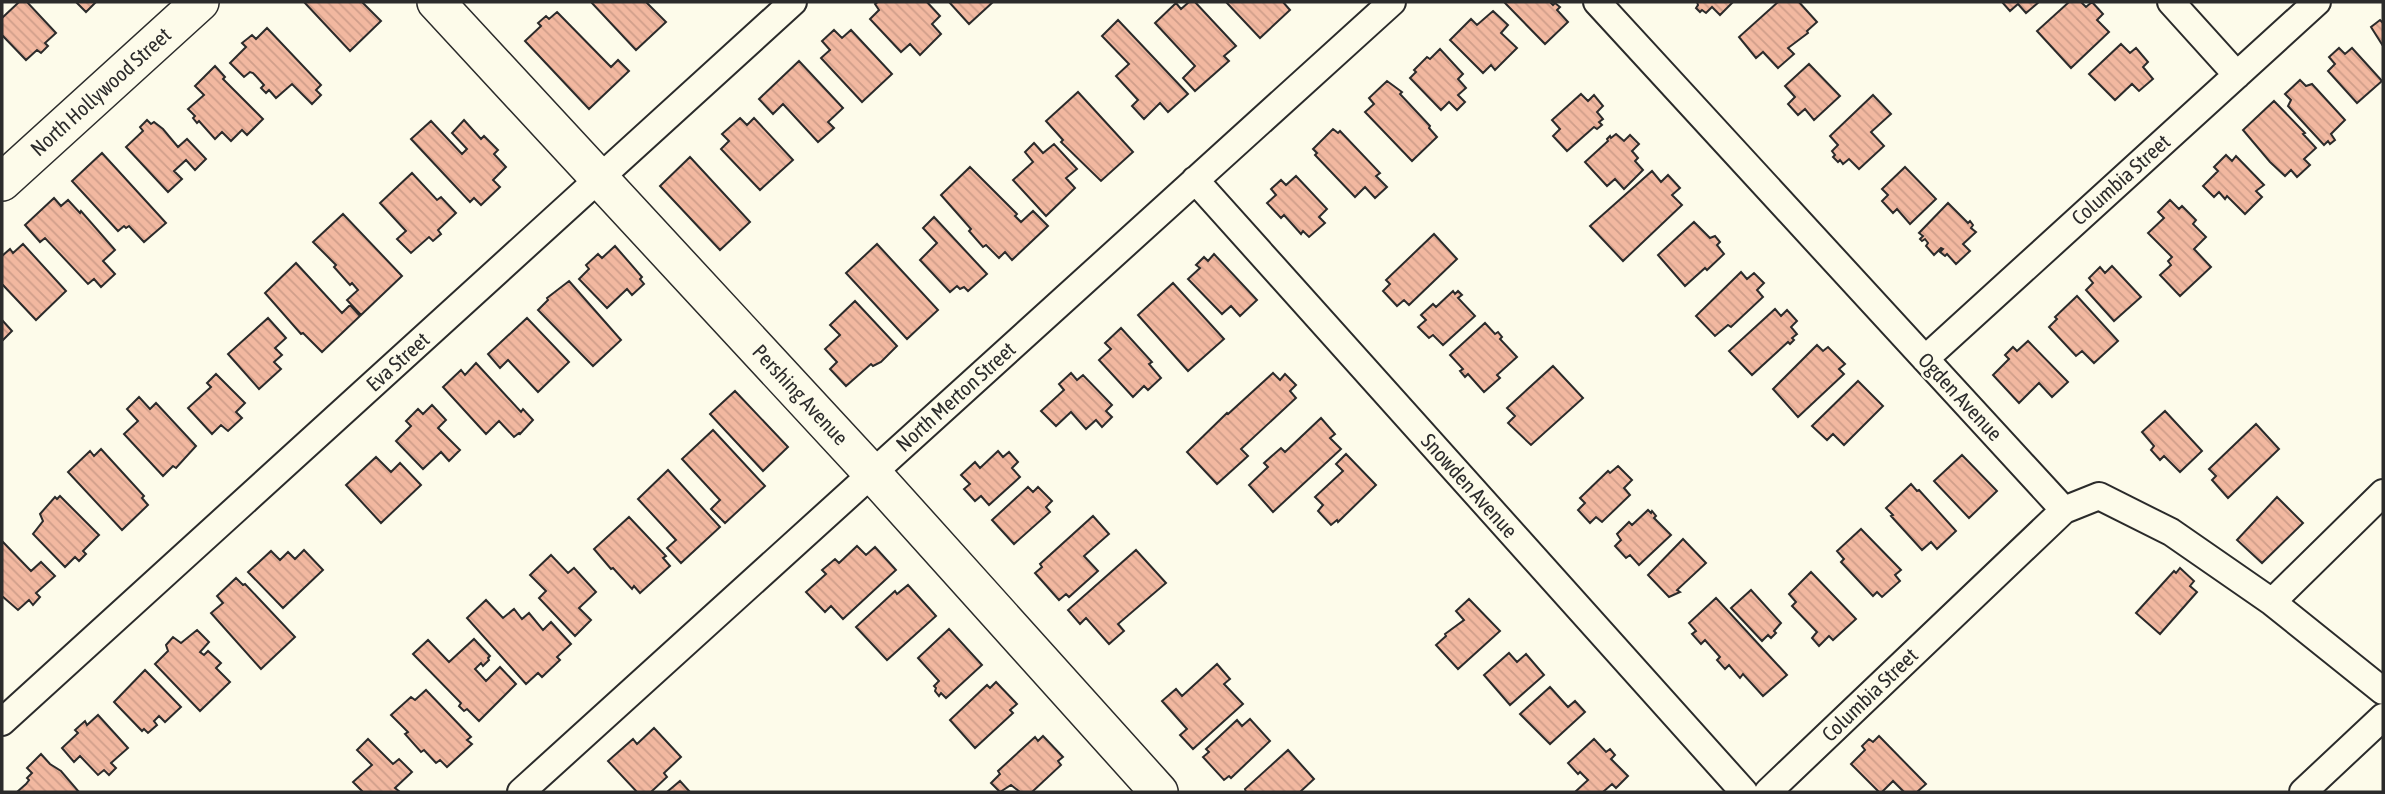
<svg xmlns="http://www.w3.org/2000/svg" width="2385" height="794" viewBox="0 0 2385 794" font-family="'Asap Condensed',sans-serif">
<defs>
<pattern id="building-back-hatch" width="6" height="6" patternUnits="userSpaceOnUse" patternTransform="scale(1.75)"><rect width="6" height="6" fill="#f2b8a0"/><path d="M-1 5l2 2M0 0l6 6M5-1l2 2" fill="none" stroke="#d09e8a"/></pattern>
</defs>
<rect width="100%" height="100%" fill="#fdfbea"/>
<!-- building -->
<path fill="url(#building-back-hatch)" stroke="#2b2b2b" stroke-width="2" d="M19 2H27L56 33 45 43 48 46 41 53 37 50 26 60 2 35V18Z
M76 2H96L86 12Z
M304 2H362L381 21 350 51Z
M591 2H646L666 22 636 50Z
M878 2H927L940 16 932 24 941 34 920 55 910 44 901 52 870 19 879 10 875 4Z
M949 2H993L969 24Z
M1189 2H1195L1236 46 1224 56 1229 61 1195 91 1183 78 1195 66 1155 23 1176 3 1181 9Z
M1226 2H1283L1290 10 1260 38Z
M1504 2H1550L1553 5 1555 3 1560 7 1557 10 1568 22 1545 44Z
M1697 2H1733L1720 15 1712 7 1706 13 1702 10 1700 12 1696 8 1698 5Z
M1778 2H1799L1817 22 1807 31 1808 33 1788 48 1794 54 1778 68 1763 52 1756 58 1739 37Z
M2002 2H2039L2026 13 2018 4 2010 11Z
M2069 2H2081L2086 7 2092 2 2103 14 2097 20 2109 32 2071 68 2037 31Z
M1493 11 1508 25 1501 33 1517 48 1495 70 1491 65 1483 73 1450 40 1471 19 1477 25Z
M557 12 611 67 618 60 629 71 589 109 525 41 541 26 538 23 546 16 549 19Z
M1118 20 1188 94 1168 112 1160 103 1144 119 1132 106 1138 100 1116 76 1129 64 1102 36Z
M2380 20 2382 22 2383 21V46L2371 27Z
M267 28 321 85 316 90 321 95 312 104 292 84 276 98 269 90 266 93 261 88 264 85 253 73 250 72 244 77 230 63 246 47 242 43 252 35 256 39Z
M834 30 842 38 851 30 892 74 862 102 821 58 830 50 822 41Z
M2121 44 2130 53 2136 48 2148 62 2143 67 2153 79 2139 91 2132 84 2115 100 2089 74Z
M2339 48 2345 54 2352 48 2382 81 2357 103 2328 71 2335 64 2329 57Z
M1440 49 1463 74 1458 79 1466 88 1458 95 1465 102 1457 110 1449 102 1441 110 1410 78 1416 72 1414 70 1427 57 1430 59Z
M799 61 843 108 828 122 834 128 818 142 783 104 773 114 759 99Z
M1809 64 1840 96 1814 120 1805 109 1798 115 1788 104 1795 97 1785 86Z
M215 66 225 77 223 79 263 119 247 135 242 130 231 141 222 132 215 139 199 121 197 123 193 118 195 116 188 109 204 95 195 86Z
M2300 80 2306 86 2312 84 2345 120 2331 134 2335 140 2330 144 2328 141 2324 145 2288 106 2291 100 2285 94Z
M1387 81 1402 92 1400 94 1430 126 1429 128 1437 137 1412 161 1365 112 1374 104 1369 98Z
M1078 92 1133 152 1101 181 1061 142 1063 140 1046 121Z
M1581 94 1588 101 1594 95 1603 106 1597 112 1603 119 1599 122 1602 125 1597 129 1594 127 1567 151 1553 136 1560 129 1552 120Z
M1873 95 1891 114 1871 132 1884 146 1859 169 1849 159 1843 164 1840 160 1838 162 1833 157 1835 155 1832 151 1838 145 1830 136Z
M2274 101 2305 133 2303 134 2316 148 2304 159 2310 165 2297 177 2291 170 2285 176 2270 162 2243 130Z
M740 118 747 125 754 118 793 160 760 190 721 149 729 141 722 134Z
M147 120 151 124 154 122 163 129 178 147 187 139 206 159 195 170 186 160 174 171 182 179 168 192 126 147 143 131 140 127Z
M464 120 481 139 484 136 498 150 494 154 506 167 493 180 500 187 481 205 474 198 470 202 411 139 431 121 462 154 467 149 452 133Z
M1333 129 1338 133 1340 131 1380 173 1376 176 1387 187 1375 198 1365 187 1355 197 1315 155 1317 153 1313 149Z
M1616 134 1624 141 1630 135 1639 144 1632 151 1638 158 1635 161 1643 170 1624 189 1615 179 1607 186 1585 162 1608 141 1607 139 1610 136 1611 138Z
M1034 143 1043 153 1054 144 1077 169 1066 178 1075 188 1046 216 1013 180 1033 162 1025 152Z
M102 153 166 223 144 242 129 226 126 228 124 226 118 231 72 181Z
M2226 155 2232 161 2236 156 2264 185 2256 191 2262 197 2245 214 2227 196 2225 199 2219 192 2214 197 2203 186 2218 171 2214 167Z
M690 157 750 222 720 250 660 186Z
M970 167 1017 214 1015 216 1021 222 1033 211 1048 226 1012 260 1005 252 999 258 986 245 983 247 969 231 971 229 941 195Z
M1905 167 1936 199 1910 224 1897 209 1893 213 1882 201 1888 195 1882 189Z
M1652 171 1661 182 1668 175 1680 188 1672 195 1682 205 1623 261 1590 226Z
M412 173 437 200 441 197 456 213 438 230 441 234 433 241 429 237 411 253 397 239 406 231 380 203Z
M1296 176 1327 209 1319 217 1325 223 1309 237 1303 231 1301 234 1284 215 1281 218 1267 203 1276 195 1271 189 1281 180 1286 185Z
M54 198 61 206 68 200 80 213 81 211 115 250 103 261 115 274 101 287 94 279 88 284 45 238 40 242 25 225Z
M2170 200 2179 209 2182 206 2196 220 2193 224 2206 237 2194 249 2211 267 2180 296 2160 275 2171 265 2168 261 2172 257 2148 233 2164 218 2158 212Z
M1948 203 1968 223 1970 221 1973 225 1971 228 1976 232 1963 244 1970 251 1956 264 1947 254 1945 256 1940 252 1943 249 1941 248 1934 255 1926 246 1928 243 1925 239 1922 241 1920 239 1923 236 1919 233Z
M343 214 402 276 361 315 347 300 358 290 352 283 350 285 334 267 336 265 313 242Z
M934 217 987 274 968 291 964 287 960 289 957 286 950 292 920 260 937 243 923 228Z
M1694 222 1710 238 1715 236 1720 242 1717 245 1724 254 1707 270 1705 268 1685 286 1658 255Z
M1434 234 1457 259 1409 305 1404 300 1397 306 1383 291 1390 284 1386 280Z
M23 244 66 291 36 320 2 284V256L10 249 13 253Z
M877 244 938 310 907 339 846 273Z
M615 246 642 277 640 279 644 284 632 295 627 289 607 308 579 279 589 269 586 265 598 254 602 258Z
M1214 254 1257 300 1240 316 1231 306 1222 314 1188 279 1200 268 1196 265 1204 257 1208 261Z
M296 263 342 313 350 305 360 316 322 352 303 333 301 334 265 293Z
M2112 266 2141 297 2114 321 2086 290 2093 283 2089 278 2100 267 2105 273Z
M1741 272 1747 279 1754 273 1764 283 1757 290 1763 297 1731 327 1728 325 1715 336 1696 316Z
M569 281 621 340 593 366 538 310 548 300 547 298Z
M1173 283 1224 339 1188 371 1138 315Z
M1453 291 1455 294 1458 291 1462 295 1458 298 1475 316 1443 345 1433 335 1429 338 1418 327 1426 320 1421 315 1433 304 1436 307Z
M2077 296 2118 341 2094 363 2082 351 2076 356 2049 327 2057 319 2055 317Z
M855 301 897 346 881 362 873 366 871 364 846 386 830 369 837 362 825 349 840 335 830 325Z
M1775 309 1781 316 1787 310 1797 321 1791 327 1797 334 1792 338 1794 340 1790 344 1788 342 1752 375 1729 351Z
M268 318 286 338 275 348 282 355 274 362 281 369 259 389 228 354Z
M527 318 569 362 538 392 508 360 500 368 488 354Z
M2 320 12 331 2 341Z
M1485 323 1495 334 1498 332 1502 337 1500 339 1517 357 1497 375 1500 378 1484 392 1468 374 1465 377 1460 371 1463 369 1450 355Z
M1121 328 1152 362 1149 364 1161 378 1148 390 1144 386 1133 397 1099 360 1111 349 1105 343Z
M2028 341 2068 382 2052 397 2039 383 2019 403 1993 375 2009 359 2005 355 2013 347 2017 351Z
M1817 345 1823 351 1828 347 1845 364 1839 369 1844 374 1798 417 1773 389Z
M476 363 521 412 523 409 533 420 520 434 519 433 514 437 499 421 486 434 443 387 461 370 465 375Z
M1553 366 1583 398 1531 445 1508 423 1515 416 1507 408Z
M1071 373 1077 380 1083 375 1112 405 1106 411 1112 417 1102 427 1096 420 1086 429 1071 412 1056 426 1041 411 1064 390 1059 384Z
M1273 373 1280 380 1285 374 1296 385 1290 391 1296 398 1241 449 1248 456 1217 484 1187 452 1227 413 1228 414Z
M216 374 245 403 236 412 242 418 228 431 221 425 212 434 188 408 211 387 207 383Z
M1858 381 1883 406 1844 445 1833 434 1827 440 1812 426Z
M735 391 788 447 763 471 710 414Z
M139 397 150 409 156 403 196 446 176 468 173 466 163 476 124 434 138 421 127 409Z
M432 405 446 420 438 428 460 450 449 461 441 452 423 469 396 441 411 426 406 421 418 409 423 414Z
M2165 411 2202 451 2180 472 2164 456 2160 460 2151 450 2154 446 2142 432Z
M1321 418 1335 434 1330 438 1341 449 1273 512 1249 485 1268 467 1264 463 1281 448 1285 452Z
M2256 424 2279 449 2228 498 2212 480 2216 476 2209 469Z
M713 430 765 486 725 523 711 509 720 500 682 459Z
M101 449 144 496 142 498 148 505 122 530 68 472 90 451 94 456Z
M998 451 1003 457 1009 452 1018 462 1012 468 1020 477 989 505 981 496 975 501 964 489 970 484 961 475 975 462 980 468Z
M1346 454 1376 485 1338 522 1337 520 1331 525 1318 511 1323 505 1315 497 1343 471 1336 464Z
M1962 455 1997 491 1969 518 1934 481Z
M376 457 391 472 400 463 421 485 381 523 346 485Z
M1618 466 1632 480 1624 488 1630 495 1602 522 1596 517 1590 523 1578 510 1585 503 1580 498 1608 471 1610 473Z
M668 470 720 527 681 563 667 548 676 540 638 499Z
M1911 484 1917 491 1919 490 1956 531 1937 549 1931 542 1922 550 1891 516 1893 515 1886 508Z
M1028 487 1033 492 1038 487 1052 501 1046 507 1050 512 1014 544 992 520Z
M60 496 99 535 83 551 86 554 79 561 75 557 65 567 33 534 43 521 40 514 55 497 57 499Z
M2277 497 2303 523 2262 563 2237 540Z
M1648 510 1651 513 1652 511 1656 516 1654 518 1671 535 1639 565 1630 555 1626 558 1615 546 1621 540 1617 534 1629 522 1632 525Z
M1093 516 1109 534 1084 556 1098 571 1069 597 1066 594 1059 600 1035 573 1042 567 1040 564Z
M629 517 666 556 663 558 670 566 640 593 634 586 632 589 613 568 611 569 594 549Z
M1861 529 1901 570 1895 575 1900 581 1882 597 1877 592 1873 596 1841 562 1844 559 1837 551Z
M1683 539 1706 563 1677 590 1680 592 1669 597 1648 575Z
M2 541 31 571 41 562 55 576 36 593 40 597 33 605 29 600 18 610 2 596Z
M857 546 866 555 875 547 896 570 843 619 831 606 825 612 806 592 826 574 822 570 835 559 839 563Z
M304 550 323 570 283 608 248 572 271 551 280 560 288 552 295 559Z
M1136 550 1166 583 1118 624 1124 631 1109 644 1086 618 1080 624 1068 610Z
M551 555 568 573 574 568 596 592 579 608 591 620 575 636 539 598 546 591 530 575Z
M2180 568 2194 581 2190 586 2197 592 2160 634 2136 613 2174 571 2176 573Z
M1811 572 1856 619 1833 640 1829 636 1819 646 1812 638 1817 632 1792 606 1796 602 1789 594Z
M236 578 243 585 245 584 295 637 261 669 211 613 223 603 217 596Z
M908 585 936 616 887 660 856 627 895 591 897 594Z
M1751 590 1781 623 1774 631 1776 633 1771 638 1768 635 1762 641 1731 608Z
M1716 598 1787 675 1763 696 1743 674 1740 678 1729 665 1725 669 1717 660 1720 657 1705 640 1701 644 1692 634 1696 631 1689 623Z
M1469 599 1500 631 1458 669 1436 645 1446 636 1445 634 1464 620 1456 611Z
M486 600 503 618 514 609 522 619 529 613 543 630 551 622 571 644 557 657 560 660 542 677 538 673 526 684 467 618Z
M949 629 982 665 946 698 941 693 939 696 935 691 936 688 934 686 939 681 918 658Z
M197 630 209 642 200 652 204 655 208 651 221 663 216 668 230 682 200 711 155 664 168 651 166 645 173 637 181 643Z
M474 639 490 656 488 658 489 660 483 666 481 663 475 669 486 681 500 667 516 684 479 721 467 709 464 711 459 706 461 703 413 654 428 640 449 662Z
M1509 653 1517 662 1526 654 1544 675 1510 705 1484 675Z
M1217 664 1230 679 1224 684 1243 704 1193 749 1180 735 1187 729 1162 701 1176 689 1182 696Z
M145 670 181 707 165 722 159 716 154 721 157 725 148 733 144 729 142 731 114 702Z
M996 682 1017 704 1010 710 1013 713 975 748 950 720 987 685 990 688Z
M1550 687 1568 707 1575 701 1585 712 1550 744 1520 714Z
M426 690 471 737 467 740 472 744 447 767 440 760 436 763 424 750 421 752 405 734 408 732 391 715 411 697 415 700Z
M98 715 128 748 111 763 116 768 109 775 104 770 98 775 80 756 74 762 62 748 78 733 75 730 85 721 87 725Z
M1250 719 1270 741 1231 778 1229 776 1224 780 1203 757 1209 752 1206 749 1237 720 1242 726Z
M654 728 681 757 664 773 667 777 651 792H637L608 761 633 739 637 744Z
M1043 736 1063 757 1058 761 1061 765 1032 792H1020L1011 785 1000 792 991 783 1000 774 998 771 1035 737 1038 741Z
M1879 736 1926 784 1917 792H1904L1893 781 1882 792H1879L1851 764 1865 750 1862 746 1869 739 1873 742Z
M368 739 393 764 399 759 412 772 395 788 400 792H363L353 782 372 765 357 750Z
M1594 739 1606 752 1610 749 1615 755 1611 759 1628 776 1616 788 1612 784 1603 792H1575L1588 780 1580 772 1578 774 1568 763Z
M1288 750 1314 779 1300 792H1246L1245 789Z
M41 754 50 764 61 771 79 792H17L26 784 29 780 27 778 32 773 27 768Z
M680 781 690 792H667Z"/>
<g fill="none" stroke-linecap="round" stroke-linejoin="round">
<defs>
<path id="street" d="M1597 2 2064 510 2099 496 2171 532 2272 602 2383 691
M2171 2 2237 75
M1195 180 1744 792
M1925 359 2317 2
M2272 602 2383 493
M2 722 793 2
M521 792 1392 2
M1768 792 2064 510
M2303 792 2383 717"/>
<path id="secondary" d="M436 2 872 473 1159 792
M2 182 200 2"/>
</defs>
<!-- street casing -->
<use href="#street" stroke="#2b2b2b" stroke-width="30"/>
<!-- secondary casing -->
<use href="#secondary" stroke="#2b2b2b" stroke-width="40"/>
<!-- street -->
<use href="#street" stroke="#fdfbea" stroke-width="26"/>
<!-- secondary -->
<use href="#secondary" stroke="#fdfbea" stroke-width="37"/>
</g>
<g text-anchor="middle" stroke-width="5" stroke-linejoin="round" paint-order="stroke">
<!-- street labels -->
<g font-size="21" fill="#2b2b2b" stroke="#fdfbea">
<text transform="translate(101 92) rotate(-42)" y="7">North Hollywood Street</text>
<text transform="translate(2121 180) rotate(-42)" y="7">Columbia Street</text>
<text transform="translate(398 362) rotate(-42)" y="7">Eva Street</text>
<text transform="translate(800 395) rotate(47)" y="7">Pershing Avenue</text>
<text transform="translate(956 397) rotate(-42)" y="7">North Merton Street</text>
<text transform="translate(1960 397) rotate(47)" y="7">Ogden Avenue</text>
<text transform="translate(1469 486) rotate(48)" y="7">Snowden Avenue</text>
<text transform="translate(1870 695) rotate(-44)" y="7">Columbia Street</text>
</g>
</g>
<!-- border -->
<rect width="2385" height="794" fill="none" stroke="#2b2b2b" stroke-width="7"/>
</svg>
